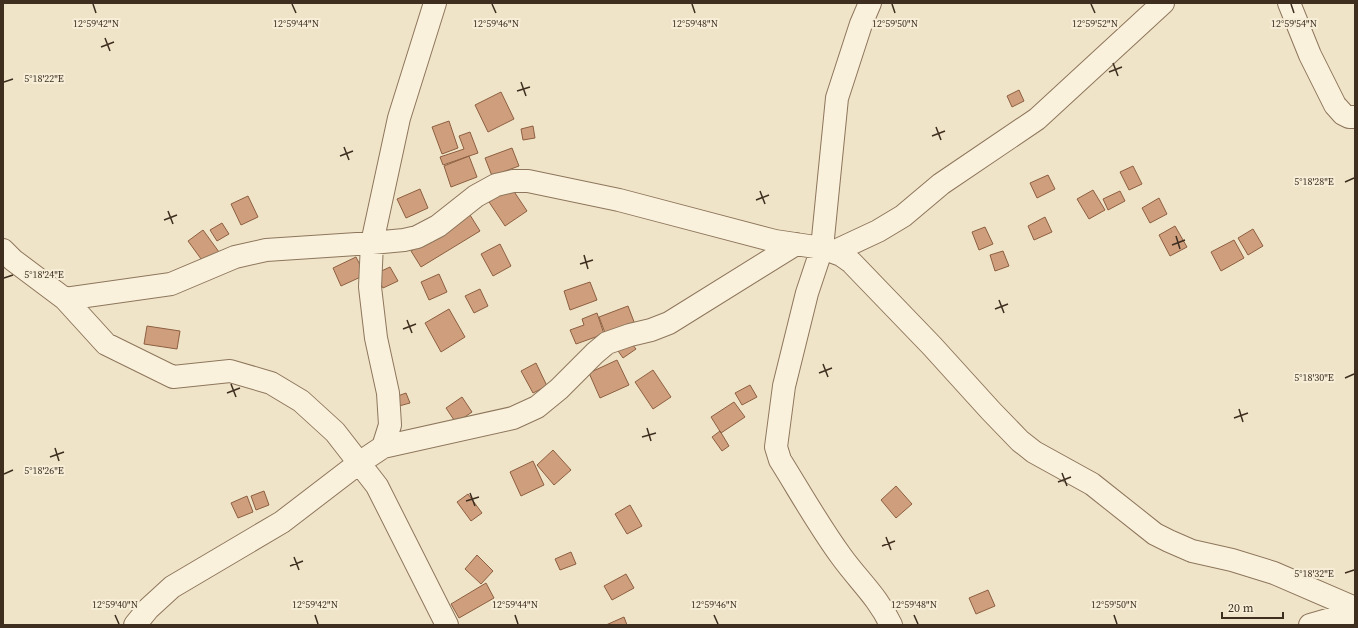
<svg xmlns="http://www.w3.org/2000/svg" width="1358" height="628" viewBox="0 0 1358 628" font-family="'Source Serif 4',serif">
<rect width="100%" height="100%" fill="#f0e4c8"/>
<!-- building -->
<path fill="#cf9f7d" stroke="#8d5f41" d="M1019 90 1024 101 1012 107 1007 96Z
M501 92 514 119 488 132 475 105Z
M449 121 458 148 442 154 432 127Z
M533 126 535 138 523 140 521 129Z
M470 132 478 153 443 165 440 157 464 149 459 136Z
M512 148 519 166 492 176 485 158Z
M469 156 477 177 451 187 444 166Z
M1133 166 1142 184 1129 190 1120 172Z
M1048 175 1055 189 1037 198 1030 183Z
M511 187 527 211 505 226 489 202Z
M420 189 428 208 406 218 397 199Z
M1093 190 1105 210 1089 219 1077 199Z
M1120 191 1125 201 1108 210 1103 199Z
M248 196 258 217 241 225 231 204Z
M1159 198 1167 214 1150 223 1142 208Z
M470 215 480 231 421 267 411 251Z
M1045 217 1052 232 1034 240 1028 226Z
M222 223 229 234 217 241 210 230Z
M1175 226 1187 247 1170 256 1159 235Z
M985 227 993 244 979 250 972 232Z
M1253 229 1263 246 1248 255 1238 238Z
M203 230 219 252 204 263 188 241Z
M1234 240 1244 258 1221 271 1211 252Z
M500 244 511 266 493 276 481 254Z
M1003 251 1009 266 995 271 990 255Z
M356 257 365 275 341 286 333 268Z
M390 267 398 281 383 288 375 274Z
M439 274 447 292 429 300 421 282Z
M590 282 597 300 570 310 564 291Z
M480 289 488 306 474 313 465 296Z
M628 306 636 327 607 338 599 317Z
M449 309 465 337 441 352 425 323Z
M597 313 604 334 576 344 570 330 584 325 582 319Z
M147 326 180 331 177 349 144 344Z
M628 339 636 349 623 358 616 348Z
M617 360 629 385 600 398 589 373Z
M536 363 547 386 533 393 521 371Z
M653 370 671 397 653 409 635 382Z
M750 385 757 397 742 405 735 393Z
M406 393 410 403 399 406 395 397Z
M462 397 472 412 456 423 446 408Z
M734 402 745 417 721 433 711 417Z
M720 431 729 446 722 451 712 437Z
M553 450 571 470 554 485 537 465Z
M533 461 544 485 521 496 510 472Z
M896 486 912 504 896 518 881 500Z
M264 491 269 505 256 510 251 496Z
M468 494 482 513 471 521 457 502Z
M247 496 253 512 238 518 231 503Z
M630 505 642 526 627 534 615 514Z
M571 552 576 564 560 570 555 559Z
M477 555 493 571 481 584 465 569Z
M626 574 634 588 612 600 604 586Z
M486 583 494 598 459 618 451 604Z
M988 590 995 606 976 614 969 598Z
M624 617 627 625H606Z"/>
<g fill="none" stroke-linecap="round" stroke-linejoin="round">
<defs>
<path id="minor" d="M870 3 861 24 837 98 822 248 807 293 784 386 776 447 780 460C800 492 819 526 841 556 859 581 878 597 891 625
M1289 3 1310 55 1335 105 1343 114 1349 117H1355
M3 250 13 260 65 299 106 344 173 377 230 371 271 383 301 401 335 432 377 486 447 625
M833 252 878 231 903 216 941 184 1037 119 1163 3
M65 299 171 284 235 257 266 250 372 243 404 240 417 237 438 226 476 196 496 185 513 181H528L619 200 775 241 822 248 841 255 851 262 932 346 991 411 1020 441 1034 452 1092 484 1155 534 1169 541 1192 551 1232 560 1274 573 1355 608
M383 447 513 418 537 407 559 389 595 353 607 343 630 335 651 330 669 323 796 244
M135 625 148 609 172 587 282 522 359 463 383 447 390 425 388 393 376 338 370 287 372 243 399 118 435 3
M1310 625 1355 612"/>
</defs>
<!-- minor casing -->
<use href="#minor" stroke="#8d765c" stroke-width="24"/>
<!-- minor -->
<use href="#minor" stroke="#faf1dc" stroke-width="22"/>
</g>
<!-- ticks -->
<path fill="none" stroke="#3d2e20" stroke-width="1.5" d="M93 4 96 13M292 4 296 13M492 4 496 13M692 4 695 13M892 4 895 13M1091 4 1095 13M1291 4 1294 13M105 38 110 51M101 47 114 42M1113 63 1118 76M1109 72 1122 67M4 82 13 79M521 82 526 96M517 91 530 87M936 127 941 140M932 136 945 131M344 147 349 160M340 156 353 151M1345 182 1354 178M760 191 765 204M756 200 769 195M168 211 173 224M164 220 177 215M1176 236 1180 249M1172 245 1185 240M584 255 588 269M580 264 593 260M4 278 13 275M999 300 1004 313M995 309 1008 304M407 320 412 333M403 329 416 324M823 364 828 377M819 373 832 368M1345 378 1354 374M231 384 236 397M227 393 240 388M1239 409 1243 422M1234 418 1248 413M647 428 651 441M642 437 656 433M55 448 59 461M50 457 64 452M1062 473 1067 486M4 474 13 470M1058 482 1071 477M470 493 475 506M466 501 479 497M886 537 891 550M882 546 895 541M294 557 299 570M290 566 303 561M1345 573 1354 570M115 615 119 624M315 615 318 624M515 615 518 624M714 615 718 624M914 615 918 624M1114 615 1117 624"/>
<g font-size="10" text-anchor="middle" fill="#3d2e20" stroke="#f7eed8" stroke-width="4" stroke-linejoin="round" paint-order="stroke">
<text x="96" y="27">12°59'42"N</text>
<text x="296" y="27">12°59'44"N</text>
<text x="496" y="27">12°59'46"N</text>
<text x="695" y="27">12°59'48"N</text>
<text x="1095" y="27">12°59'52"N</text>
<text x="1294" y="27">12°59'54"N</text>
<text x="895" y="27">12°59'50"N</text>
<text x="44" y="82">5°18'22"E</text>
<text x="1314" y="185">5°18'28"E</text>
<text x="44" y="278">5°18'24"E</text>
<text x="1314" y="381">5°18'30"E</text>
<text x="44" y="474">5°18'26"E</text>
<text x="1314" y="577">5°18'32"E</text>
<text x="115" y="608">12°59'40"N</text>
<text x="315" y="608">12°59'42"N</text>
<text x="515" y="608">12°59'44"N</text>
<text x="714" y="608">12°59'46"N</text>
<text x="914" y="608">12°59'48"N</text>
<text x="1114" y="608">12°59'50"N</text>
</g>
<!-- border -->
<rect width="1358" height="628" fill="none" stroke="#3d2e20" stroke-width="8"/>
<!-- scale -->
<path d="M1222 612v6h61v-6" fill="none" stroke="#3d2e20" stroke-width="2"/>
<text x="1228" y="612" font-size="12" fill="#3d2e20" stroke="#f7eed8" stroke-width="3" paint-order="stroke">20 m</text>
</svg>
